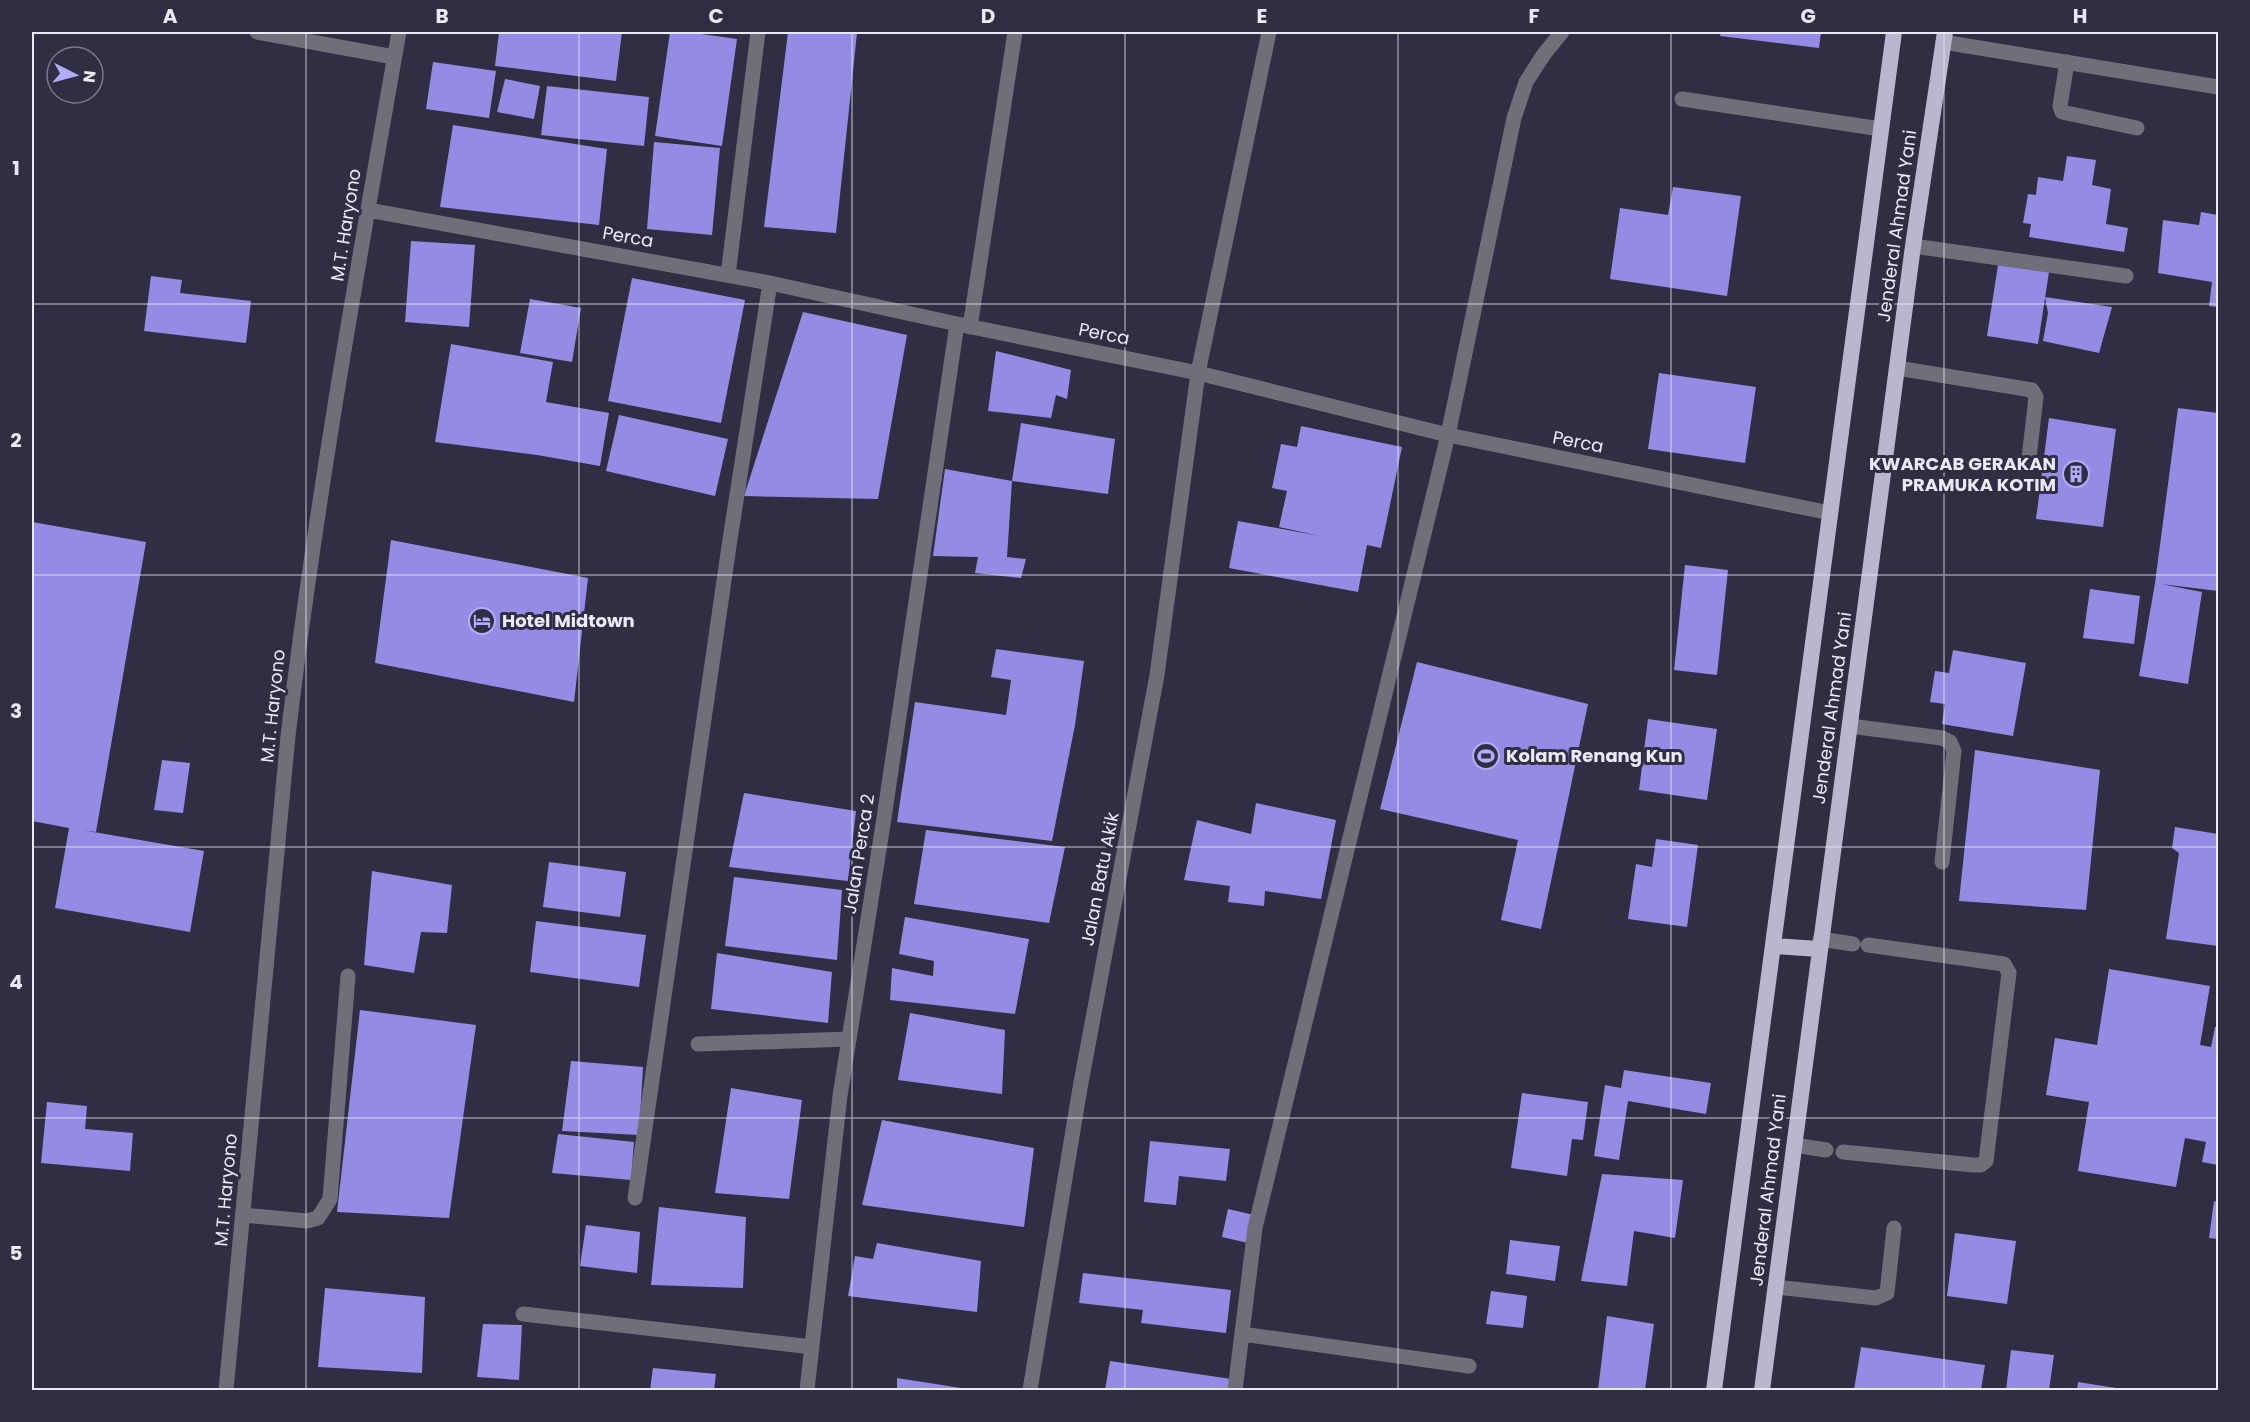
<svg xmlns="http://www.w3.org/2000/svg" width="2250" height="1422" viewBox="0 0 2250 1422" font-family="Poppins,sans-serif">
<rect width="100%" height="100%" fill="#302e42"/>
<!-- building -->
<path fill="#958be4" d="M499 32H622L616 81 495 66Z
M670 32H687L737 39 722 146 655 136Z
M788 32 857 33 836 233 764 227Z
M1721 32H1821L1819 48 1720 36Z
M433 62 496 71 489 118 426 109Z
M505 79 540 86 534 119 497 112Z
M547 86 649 97 644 146 541 135Z
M453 125 607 149 599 225 440 207Z
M654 142 720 148 712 235 647 229Z
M2067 156 2096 160 2092 185 2111 189 2106 224 2128 228 2124 252 2029 237 2031 224 2023 223 2028 194 2036 195 2038 177 2063 181Z
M1673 187 1741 196 1727 296 1610 279 1620 208 1668 215Z
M2201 212 2218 215V307L2209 306 2212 282 2158 273 2163 220 2199 225Z
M411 241 475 245 469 327 405 322Z
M1998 265 2049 272 2038 344 1987 336Z
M151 276 182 280 180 293 251 301 246 343 144 331Z
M632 278 745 300 721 423 608 401Z
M2045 297 2112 307 2099 353 2043 341 2048 313Z
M530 299 581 308 572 362 520 353Z
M803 312 907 335 878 499 744 496Z
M451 344 553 362 546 402 609 413 600 466 537 455 435 442Z
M996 351 1071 370 1067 399 1056 395 1051 418 988 411Z
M1659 373 1756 387 1745 463 1648 449Z
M2178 408 2218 413V591L2161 584 2202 592 2188 684 2139 676 2155 583Z
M619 415 728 439 715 496 606 471Z
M2049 418 2116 429 2103 527 2036 519Z
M1021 423 1115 439 1108 494 1012 481 1007 557 1026 559 1021 578 975 573 978 557 933 556 945 469 1012 481Z
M1301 426 1402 447 1381 548 1367 545 1358 592 1229 568 1238 521 1320 536 1279 527 1287 491 1272 488 1281 444 1297 447Z
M32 522 146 542 96 832 82 830 204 851 190 932 55 908 69 828 32 821Z
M391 540 588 578 574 702 375 663Z
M1685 565 1728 570 1717 675 1674 670Z
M2090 589 2140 596 2134 644 2083 638Z
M996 649 1084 661 1075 725 1052 841 897 822 915 702 1006 715 1011 680 991 677Z
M1953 650 2026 663 2013 736 1942 724 1945 704 1930 702 1935 671 1949 673Z
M1417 662 1588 704 1541 929 1501 920 1518 840 1380 809Z
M1648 719 1717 729 1707 800 1639 790Z
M1975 750 2100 770 2086 910 1959 901Z
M162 760 190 763 183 813 154 810Z
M744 793 856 811 848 881 729 867Z
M1256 803 1336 820 1321 899 1265 891 1264 906 1228 902 1230 886 1184 880 1197 820 1251 834Z
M2175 827 2218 834V946L2166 939 2179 853 2172 848Z
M926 830 1065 847 1049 923 914 904Z
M1656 839 1698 845 1687 927 1628 919 1636 864 1652 867Z
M549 862 626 872 620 917 543 907Z
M372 871 452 885 447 933 421 932 414 973 364 965Z
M734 877 842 890 837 960 725 946Z
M905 917 1029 939 1015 1014 890 1000 892 968 933 976 934 961 899 954Z
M536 921 646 935 639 987 530 972Z
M717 953 832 972 828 1023 711 1009Z
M2109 969 2210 986 2200 1045 2211 1047 2215 1027H2218V1165L2202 1162 2206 1142 2185 1138 2176 1187 2078 1171 2089 1102 2046 1095 2055 1038 2097 1045Z
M360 1010 476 1025 449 1218 337 1212Z
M910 1013 1005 1030 1002 1094 898 1080Z
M571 1061 643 1067 639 1135 562 1131Z
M1624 1070 1711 1083 1706 1114 1628 1101 1619 1160 1594 1156 1605 1085 1621 1088Z
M731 1088 802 1100 789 1199 715 1193Z
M1522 1093 1588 1102 1583 1140 1572 1139 1567 1176 1511 1168Z
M47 1102 87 1106 85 1129 133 1133 130 1171 41 1163Z
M882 1120 1034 1148 1024 1227 862 1205Z
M558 1134 634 1142 631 1180 552 1173Z
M1150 1141 1230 1149 1226 1181 1179 1176 1176 1205 1144 1202Z
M1602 1174 1683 1180 1675 1238 1634 1231 1627 1286 1581 1281Z
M2214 1201 2218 1202V1239L2209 1238Z
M659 1207 746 1217 743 1288 651 1285Z
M1228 1209 1254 1215 1248 1243 1222 1237Z
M586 1225 640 1232 637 1273 580 1266Z
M1955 1233 2016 1241 2007 1304 1947 1296Z
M1510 1240 1560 1246 1555 1281 1506 1274Z
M877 1243 981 1261 977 1312 848 1296 855 1256 873 1259Z
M1083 1273 1231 1290 1226 1333 1141 1323 1143 1310 1079 1303Z
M325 1288 425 1297 422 1373 318 1367Z
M1491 1291 1527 1296 1523 1328 1486 1324Z
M1607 1316 1654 1324 1645 1390H1598Z
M483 1324 522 1325 519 1380 477 1377Z
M1861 1347 1985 1365 1981 1390H1854Z
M2011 1350 2054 1355 2049 1390H2006Z
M1110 1361 1231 1379 1230 1390H1105Z
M653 1368 716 1374 714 1390H650Z
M897 1378 961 1388 960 1390H897Z
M2078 1382 2122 1389V1390H2077Z"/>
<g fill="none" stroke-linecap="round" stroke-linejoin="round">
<!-- service -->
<path stroke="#6f6f79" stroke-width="15" d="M257 32 394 57
M2067 62 2060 106 2062 112 2137 128
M1682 99 1881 129
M1913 246 2126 276
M1897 368 2032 390 2036 397 2029 458
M1850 726 1942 738 1950 742 1954 751 1942 862
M1820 939 1853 944
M698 1044 849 1039
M1794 1145 1826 1150
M1843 1152 1973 1165H1981L1986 1161 2009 973 2004 964 1868 945
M243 1215 307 1221 318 1218 330 1199 348 976
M1775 1287 1876 1298 1887 1293 1894 1228"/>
<!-- minor -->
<path stroke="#6f6f79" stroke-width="15" d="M1943 42 2218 87
M368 210 770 283 957 324 1198 373 1448 435 1830 513
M728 275 758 32
M970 327 1015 32
M635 1198 729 546 770 283
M523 1314 812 1347
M1242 1334 1469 1366
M807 1390 840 1096 884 818 957 324
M1030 1390 1080 1088 1157 675 1198 373 1269 32
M1235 1390 1255 1228 1448 435 1514 118 1526 82 1544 54 1562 32"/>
<!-- tertiary -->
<path stroke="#6f6f79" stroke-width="15" d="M226 1390 288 736C316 500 358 265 399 32"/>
<!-- trunk -->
<path stroke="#b8b7ce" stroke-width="16" d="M1773 946 1819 949
M1714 1390 1894 32
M1762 1390 1913 246 1945 32"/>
</g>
<!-- grid -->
<path fill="none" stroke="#eaeaf7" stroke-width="1.5" stroke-opacity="0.55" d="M306 32V1390M579 32V1390M852 32V1390M1125 32V1390M1398 32V1390M1671 32V1390M1944 32V1390M32 304H2218M32 575H2218M32 847H2218M32 1118H2218"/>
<!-- icons -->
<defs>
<symbol id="building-ring" viewBox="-11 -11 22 22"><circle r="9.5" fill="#302e42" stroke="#b3adf9" stroke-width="1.5"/><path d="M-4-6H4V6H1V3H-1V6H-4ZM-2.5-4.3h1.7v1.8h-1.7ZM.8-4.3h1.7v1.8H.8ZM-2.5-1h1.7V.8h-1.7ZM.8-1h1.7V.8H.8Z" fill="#b3adf9"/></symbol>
<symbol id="hotel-ring" viewBox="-11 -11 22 22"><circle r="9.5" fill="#302e42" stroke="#b3adf9" stroke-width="1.5"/><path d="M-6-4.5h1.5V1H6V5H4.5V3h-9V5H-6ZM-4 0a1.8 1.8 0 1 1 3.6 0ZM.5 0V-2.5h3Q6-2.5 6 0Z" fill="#b3adf9"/></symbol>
<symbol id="stadium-ring" viewBox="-11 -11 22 22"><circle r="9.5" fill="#302e42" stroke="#b3adf9" stroke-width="1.5"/><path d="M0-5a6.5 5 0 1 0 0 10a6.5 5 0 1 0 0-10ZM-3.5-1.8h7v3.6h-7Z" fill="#b3adf9"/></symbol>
</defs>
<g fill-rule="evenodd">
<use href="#building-ring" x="2061" y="459" width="30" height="30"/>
<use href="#hotel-ring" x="467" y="606" width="30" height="30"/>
<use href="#stadium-ring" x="1471" y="741" width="30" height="30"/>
</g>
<g text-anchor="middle" stroke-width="6" stroke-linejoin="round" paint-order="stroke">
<!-- street labels -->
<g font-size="18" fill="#eaeaf7" stroke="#302e42">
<text transform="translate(346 225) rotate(-81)" y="6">M.T. Haryono</text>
<text transform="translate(1897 226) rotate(-82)" y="6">Jenderal Ahmad Yani</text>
<text transform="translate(628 237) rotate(10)" y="6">Perca</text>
<text transform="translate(1104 334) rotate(11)" y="6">Perca</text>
<text transform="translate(1578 442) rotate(11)" y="6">Perca</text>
<text transform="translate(273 706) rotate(-84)" y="6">M.T. Haryono</text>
<text transform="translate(1832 708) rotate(-82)" y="6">Jenderal Ahmad Yani</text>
<text transform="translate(859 854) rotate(-81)" y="6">Jalan Perca 2</text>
<text transform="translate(1100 879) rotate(-79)" y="6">Jalan Batu Akik</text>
<text transform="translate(226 1190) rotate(-85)" y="6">M.T. Haryono</text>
<text transform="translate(1768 1190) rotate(-83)" y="6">Jenderal Ahmad Yani</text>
</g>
<!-- poi labels -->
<g font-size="18" font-weight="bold" fill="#eaeaf7" stroke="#302e42" text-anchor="start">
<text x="2056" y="470" text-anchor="end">KWARCAB GERAKAN<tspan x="2056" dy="21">PRAMUKA KOTIM</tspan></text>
<text x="502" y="627">Hotel Midtown</text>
<text x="1506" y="762">Kolam Renang Kun</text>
</g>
</g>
<!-- border -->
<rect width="2250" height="1422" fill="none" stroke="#302e42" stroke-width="66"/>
<!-- north arrow -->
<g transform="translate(75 75) rotate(96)"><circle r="28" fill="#302e42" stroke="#7a798a" stroke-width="1.5"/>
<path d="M0-4.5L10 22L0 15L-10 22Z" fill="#b3adf9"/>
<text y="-9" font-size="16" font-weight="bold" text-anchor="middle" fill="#eaeaf7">N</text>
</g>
<rect x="33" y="33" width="2184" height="1356" fill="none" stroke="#eaeaf7" stroke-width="2"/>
<g font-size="20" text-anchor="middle" font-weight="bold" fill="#eaeaf7">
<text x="170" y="23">A</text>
<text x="442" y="23">B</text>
<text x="716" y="23">C</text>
<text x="988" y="23">D</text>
<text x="1262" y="23">E</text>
<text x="1534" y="23">F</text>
<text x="1808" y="23">G</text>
<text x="2080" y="23">H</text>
<text x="16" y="175">1</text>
<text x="16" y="447">2</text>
<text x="16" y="718">3</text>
<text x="16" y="989">4</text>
<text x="16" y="1260">5</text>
</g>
</svg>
